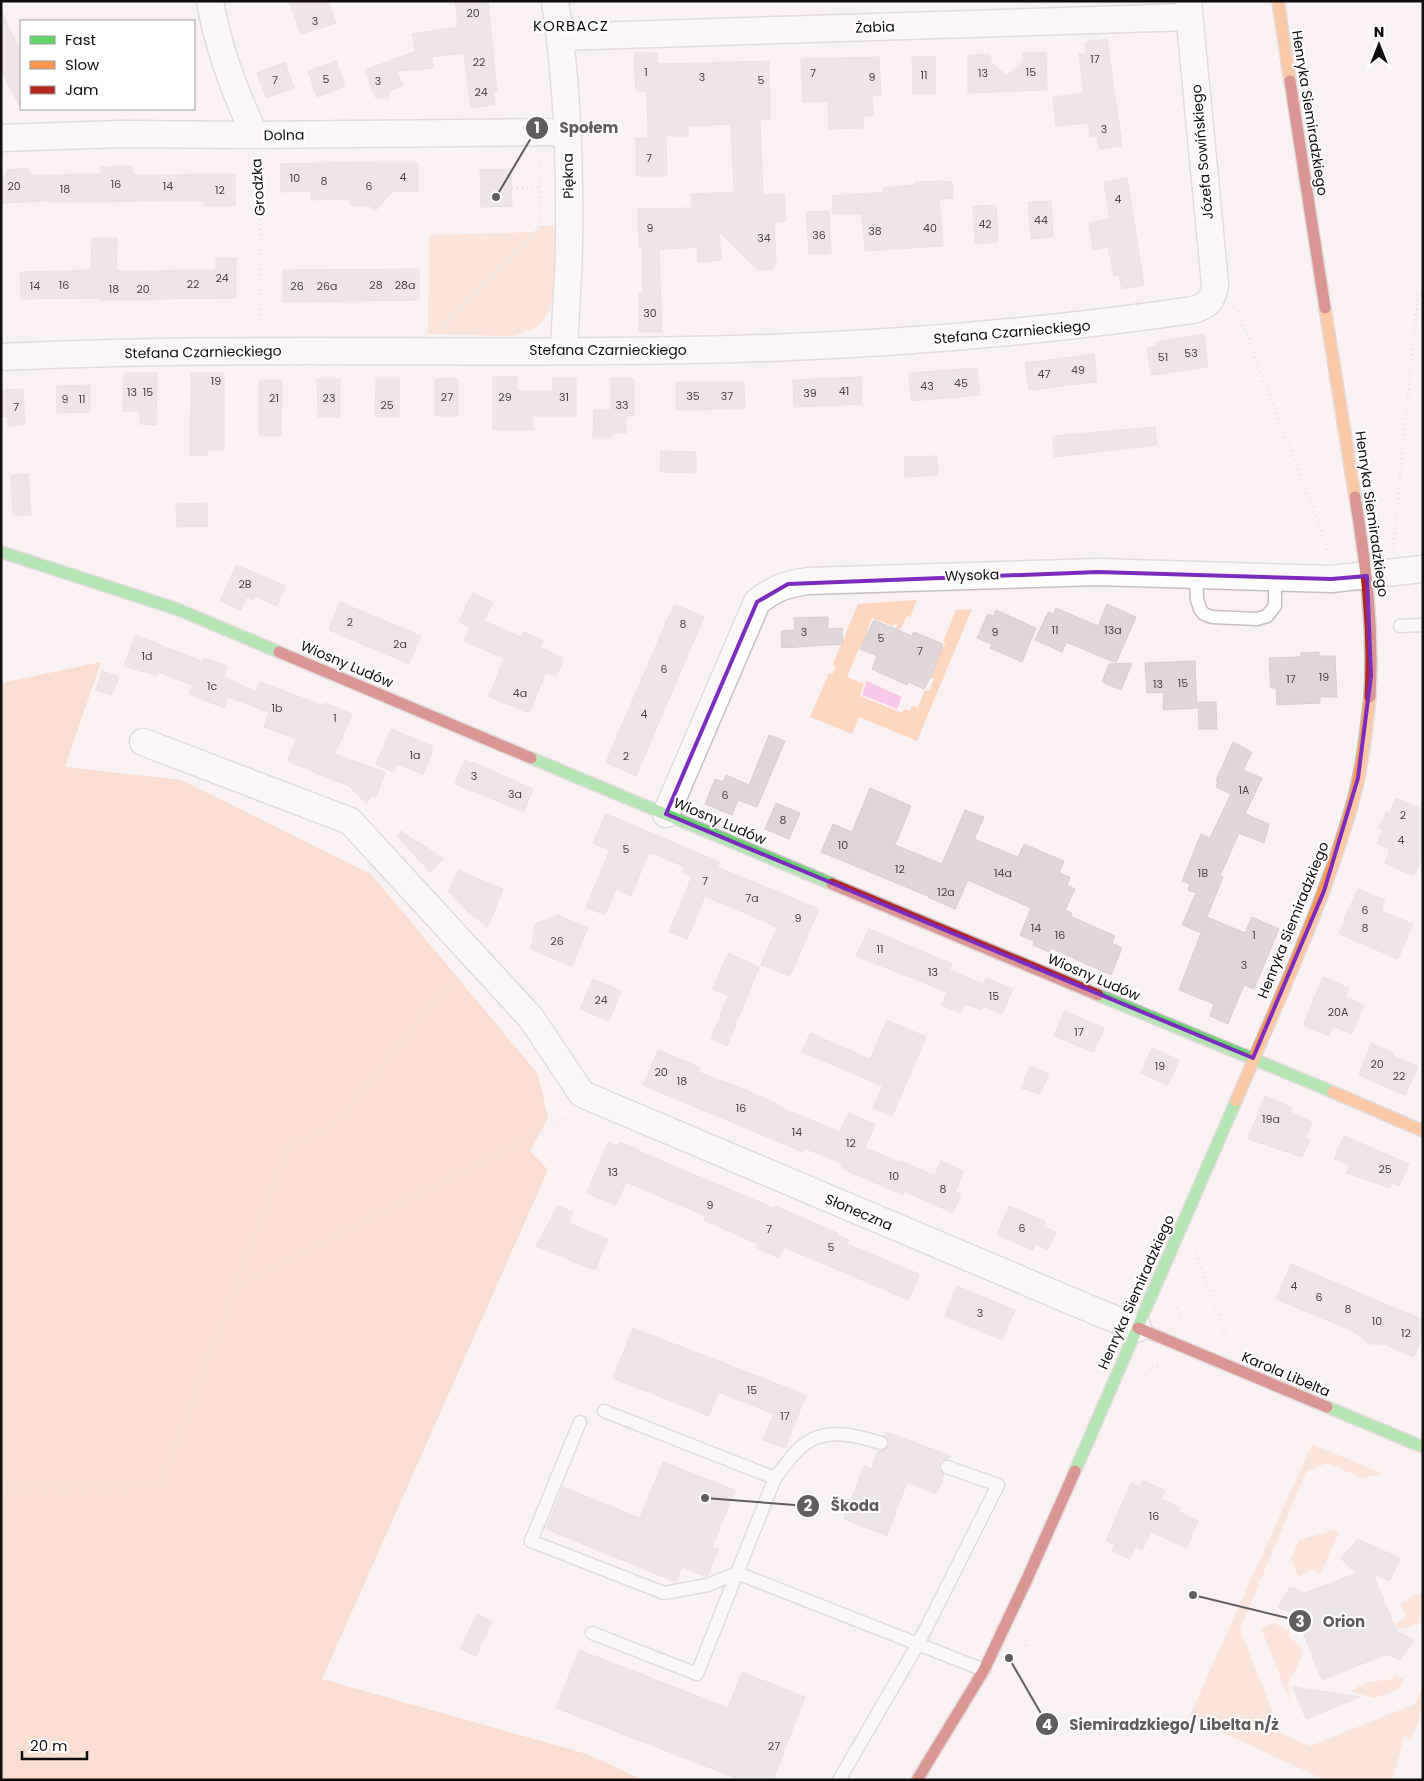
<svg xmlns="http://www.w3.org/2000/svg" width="1424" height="1781" viewBox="0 0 1424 1781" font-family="Poppins,sans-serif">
<rect width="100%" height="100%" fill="#faf2f2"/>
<!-- green -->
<path fill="#fcd6be" d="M541 226H554C554 242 554 257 554 272 553 307 552 327 513 336L428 334 429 235 533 232Z
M917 600 910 617 907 616 900 630 896 629 897 624 894 623 893 626 872 618 862 646H860L847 677 864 684 860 696 902 713 904 709 910 711 912 706 918 708 925 690 929 691 934 679 929 677 937 664 935 663 942 647H944L945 643 943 642 956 610 972 609 917 741 859 717 852 734 810 717 829 673 833 674 836 666 833 664 858 604Z
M1312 1444 1384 1474 1362 1478 1327 1463 1306 1472 1240 1629 1281 1733 1310 1746 1415 1704 1423 1687V1712L1410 1740 1405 1736 1392 1780H1325L1189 1717Z
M1334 1530 1339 1532 1321 1573 1311 1570 1298 1577 1291 1559 1299 1540Z
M1423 1592V1622L1402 1629 1396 1626 1395 1623 1406 1618 1400 1603 1409 1600V1597Z
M1276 1622 1277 1625 1289 1630V1637L1302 1648 1301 1660 1288 1683 1290 1702 1261 1628Z
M1394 1675 1404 1679 1399 1689 1375 1698 1352 1692C1362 1680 1379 1681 1394 1679Z"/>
<!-- forest -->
<path fill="#f5c7a8" d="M101 662 65 767 181 780 371 874 538 1074 548 1118 530 1151 548 1170 322 1679 587 1754 643 1780H1V683Z"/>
<!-- water -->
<path fill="#f7c8e7" d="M867 681 902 697 897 709 862 695Z"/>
<!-- building -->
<path fill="#e0d6d8" stroke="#d6cfd0" d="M289 1H328L336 23 301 34Z
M455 1H488L497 91 493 92 495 105 471 108 464 53 432 57 433 68 397 71 403 86 389 91 388 99 375 97 365 70 416 51 412 34 458 27Z
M1 10 21 53V108L1 71Z
M1107 39 1122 146 1099 149 1097 136 1090 137 1088 123 1056 126 1053 97 1084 93 1079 54H1086L1085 42Z
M1046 52 1047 90 968 93V55L990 54 991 62 1007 76 1023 61V53Z
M634 53H657L658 64 769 61 770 119 760 120 763 195 784 194 786 221 774 222 776 263 772 269 758 270 719 231 721 260 698 262 697 247 659 250 662 332H639V294H643L642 247H639L638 209 692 208V194L734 192 731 124 688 126V136H666L667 176H636V138H648L647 91H636Z
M935 56 936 93 913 94 912 57Z
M879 57 881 95 872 96 873 116H863V128L829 129 828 101 803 102 801 59Z
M336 61 345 86 317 97 308 71Z
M285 62 294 88 266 98 257 73Z
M374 162V163H418V191H393L375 211 368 205 350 206V199L311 200V191L281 192 280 164Z
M118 166H132L133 175 235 174V206H205V201L50 202V201L1 203V177H6V170L28 168 29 175 101 174V167Z
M511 169 512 206 481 207 480 170Z
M1127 178 1144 285 1122 289 1119 274 1114 276 1108 247 1093 250 1089 223 1110 219 1104 182Z
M939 181 952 182 953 198 939 199 943 246 865 251 862 214H833L832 196 884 192 883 188 915 185V182Z
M1051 201 1053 237 1031 239 1028 202Z
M996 205 998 242 975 244 973 206Z
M829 211 831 253 809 254 806 212Z
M92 238H117L116 271 216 270V258H236V298L157 299V300H100V298L21 299 20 272 91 270Z
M419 269V300L283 302V270Z
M1204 334 1208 367 1151 375 1147 348 1157 346 1156 342Z
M1094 354 1097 382 1029 390 1025 363Z
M977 368 980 395 911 401 909 373Z
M124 373H157L156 425 140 424V411H123Z
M191 373H224V450H207V456L190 455Z
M493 377H517V391H553V378H576V416H532L533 430H493Z
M861 377 862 404 794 407 793 380Z
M458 378V416H435V379Z
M611 378H634V416H626V433H612V437H593L594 410H611Z
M317 379H340V417H318Z
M376 379H399V417H375Z
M259 380H282L281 436H259Z
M676 382H744L745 409 676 410Z
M90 385V412L57 413V386Z
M23 389 25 425 8 426V416L1 417V390Z
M1155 427 1157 445 1054 457 1053 436Z
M661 451 696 452V473L660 472Z
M937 456 938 475 905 477 904 457Z
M28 474 31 515 13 516 11 475Z
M207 503 208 526 177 527 176 504Z
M236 565 286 586 277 606 255 596 253 600 246 597 241 610 220 601Z
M472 593 493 602 484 621 521 637 523 632 543 640 540 648 564 658 556 677 546 672 529 713 489 697 504 658 464 641 470 627 459 622Z
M340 602 421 636 409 664 329 630Z
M674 604 704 617 636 776 606 762Z
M1107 604 1136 617 1116 663 1066 642 1062 652 1035 640 1048 612 1053 614 1056 608 1098 626Z
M996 610 1036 628 1022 662 990 648 992 644 977 638 988 614 994 616Z
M828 617V629L842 628 843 644 782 648 781 631 795 630 794 618Z
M874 620 912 636 914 632 943 644 933 672 924 689 908 682 907 685 872 669 877 656 860 649Z
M135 635 203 662 204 658 228 666 224 677 256 692 260 682 324 706 325 703 352 714 335 754 385 772 376 797 371 795 367 804 349 786 287 761 296 739 264 727 269 712 228 697 224 708 189 694 193 685 158 672 157 676 124 666Z
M1319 652V656H1335L1337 697H1320V703L1277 705 1276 688H1271L1269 658 1301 657V653Z
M1195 661 1197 708 1163 710 1164 692 1147 693 1145 663Z
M1132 663 1121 690 1102 682 1109 664Z
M102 671 119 677 112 695 96 690Z
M1198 702H1216L1217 729H1199Z
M391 729 432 746V753L423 774 397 764 394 772 376 764Z
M769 735 785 741 757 807 738 800 732 815 705 804 715 779 723 782 726 775 749 785Z
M1233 742 1252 752 1243 770 1262 778 1245 814 1269 824 1264 843 1239 833 1220 876 1223 877 1207 917 1245 933 1252 917 1279 929 1254 989 1244 985 1228 1024 1210 1016 1214 1004 1179 990 1201 933 1182 925 1196 893 1188 890 1190 884 1182 881 1201 834 1210 838 1231 794 1216 787 1218 781 1216 780Z
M464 760 472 764 473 762 533 789 524 812 455 784Z
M870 788 911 806 895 845 942 864 965 810 984 817 974 839 1018 857 1024 844 1064 861 1059 873 1070 877 1067 885 1075 889 1065 910 1072 913 1070 916 1115 936 1112 943 1122 948 1111 975 1051 948 1049 952 1033 945 1034 941 1020 935 1031 908 968 880 955 909 928 897V896L821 852 833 824 852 832Z
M1396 798 1423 810V857L1414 876 1385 863 1390 849 1377 844 1383 829 1379 828 1386 812 1390 813Z
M776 803 800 813 789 839 765 829Z
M606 814 720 862 717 867 819 909 790 976 761 965 777 927 705 896 687 939 669 932 692 876 683 873 685 867 649 852 631 896 616 889 605 915 586 907 610 850 593 843Z
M401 831 444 859 430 872 397 836Z
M458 869 467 874 503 889 488 927 469 913 449 892Z
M1358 889 1385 900 1381 911 1413 924 1398 959 1339 934 1345 920 1344 919Z
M558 915 588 928 572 966 530 949 534 938 533 937 535 924Z
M869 929 952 964 949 970 983 984 986 978 1013 989 1002 1014 983 1006 982 1010 964 1004 961 1013 941 1005 947 992 856 956Z
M728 953 759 967 727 1046 711 1039 728 996 713 989Z
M1323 977 1349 988 1345 997 1364 1005 1352 1034 1333 1026 1329 1036 1303 1025Z
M593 979 621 991 609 1021 580 1009Z
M1064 1011 1104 1028 1094 1052 1054 1036Z
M887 1020 926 1037 892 1116 873 1108 883 1086 802 1052 810 1033 870 1059Z
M1371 1043 1394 1053 1393 1056 1418 1066 1405 1095 1359 1075Z
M1152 1048 1179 1060 1168 1085 1141 1073Z
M658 1050 700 1067 698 1072 738 1087 778 1104 777 1106 840 1132 848 1113 875 1124 865 1148 900 1162 901 1161 935 1176 941 1161 964 1171 955 1192 961 1194 953 1213 904 1191 903 1195 841 1168 843 1164 804 1148 803 1152 643 1085Z
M1030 1066 1049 1074 1040 1094 1021 1088Z
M1265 1096 1292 1107 1290 1112 1312 1122 1306 1137 1310 1140 1302 1157 1248 1139Z
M1344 1136 1409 1164 1399 1186 1392 1183 1390 1188 1347 1173 1350 1165 1334 1159Z
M608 1142 618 1146 620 1142 639 1150 638 1151 774 1208 775 1206 837 1233V1235L849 1240 847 1244 919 1274 909 1300 784 1247 779 1258 757 1248 758 1244 704 1220 706 1216 626 1182 616 1205 587 1193Z
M558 1206 573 1212 568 1223 608 1239 595 1270 536 1246Z
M1009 1206 1045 1221 1043 1227 1056 1232 1048 1250 1035 1244 1033 1250 997 1235Z
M1291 1264 1423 1320V1335L1414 1357 1384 1344H1370L1355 1332 1276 1299Z
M957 1286 1015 1310 1002 1340 945 1316Z
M633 1328 806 1395 785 1448 763 1440 774 1414 718 1392 709 1416 613 1378Z
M886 1432 951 1456 950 1459H945L940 1464 939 1469 944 1475 937 1494 907 1482 887 1536 844 1519 864 1466 872 1469 878 1451H883L889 1446V1441L884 1436Z
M663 1462 735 1490 712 1547 718 1549 707 1577 682 1567 676 1582 546 1529 563 1487 640 1518Z
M1143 1481 1165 1490 1161 1499 1181 1508 1179 1512 1198 1521 1187 1548 1151 1532 1142 1550 1135 1546 1130 1559 1112 1551 1115 1545 1106 1541 1131 1483 1140 1487Z
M1357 1539 1400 1558 1390 1581 1373 1574 1397 1632 1414 1640 1400 1660 1387 1654 1322 1680 1296 1615 1278 1607 1290 1587 1305 1593 1357 1573 1340 1558 1353 1545Z
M477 1614 492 1621 476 1656 460 1649Z
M579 1650 728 1708 742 1672 805 1697 773 1780H741L556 1708Z
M1293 1687 1360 1697 1306 1719Z"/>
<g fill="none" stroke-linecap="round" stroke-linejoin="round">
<defs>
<path id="lane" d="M1196 574 1197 599 1200 609 1204 614 1212 617 1257 619 1267 616 1275 606V577
M1400 626 1423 625
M604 1411 775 1478 737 1573 984 1670
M580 1422 531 1541 664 1593 708 1585 737 1573 697 1674 592 1633
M775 1478C783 1468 791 1456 800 1448 823 1426 855 1435 881 1443
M839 1780 918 1644 998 1485 947 1467"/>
<path id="street" d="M210 1C218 47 235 93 255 135
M555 1C567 80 570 161 569 240 569 277 565 314 564 351
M560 37 1189 17
M1 138 121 134 255 135 567 132
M1 357C245 345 489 356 733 349 888 345 1041 332 1193 310 1209 305 1213 300 1215 284L1188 1
M143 742 350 821 531 1018 582 1094 1102 1314 1138 1328
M666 814 757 602C775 588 786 584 808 581L1098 572 1331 579 1423 569"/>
<path id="fast" d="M1 552 177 609 279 652
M531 758 832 884
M1098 995 1333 1092
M1327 1407 1423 1447
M1075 1471 1236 1101"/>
<path id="slow" d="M1278 1 1290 81
M1325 308 1355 497
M1333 1092 1423 1131
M1236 1101C1277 1003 1323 907 1352 805 1362 770 1366 733 1370 697"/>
<path id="jam" d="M1290 81 1325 308
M1355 497C1366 566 1374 626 1370 697
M279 652 531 758
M832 884 1098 995
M1138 1328 1327 1407
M917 1780 984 1670 1027 1579 1075 1471"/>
</defs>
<!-- lane casing -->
<use href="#lane" stroke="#c6bfbf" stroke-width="15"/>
<!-- street casing -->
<use href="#street" stroke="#c6bfbf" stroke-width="29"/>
<!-- fast casing -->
<use href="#fast" stroke="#c6bfbf" stroke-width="14"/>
<!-- slow casing -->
<use href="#slow" stroke="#c6bfbf" stroke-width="14"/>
<!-- jam casing -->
<use href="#jam" stroke="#c6bfbf" stroke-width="14"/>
<!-- path -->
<path stroke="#d3d0d0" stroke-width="3" stroke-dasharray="1 4" stroke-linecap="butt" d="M257 159 261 234V328
M512 188H540
M1234 307 1237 309 1330 554
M442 328 535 234 540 224 539 156
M1393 549 1418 293 1423 292
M1196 1253 1227 1339
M236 1286 574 1115
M1176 1303 1180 1319
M1145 1374 1153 1367 1160 1365
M1 1488 160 1487 289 1145 333 1126 458 974
M1023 1650 1029 1637"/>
<!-- lane -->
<use href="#lane" stroke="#fefdfd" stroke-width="12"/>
<!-- street -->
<use href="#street" stroke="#fefdfd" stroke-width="26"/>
<!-- fast -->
<use href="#fast" stroke="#63d668" stroke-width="11"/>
<!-- slow -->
<use href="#slow" stroke="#ff974d" stroke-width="11"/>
<!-- jam -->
<use href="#jam" stroke="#b3261e" stroke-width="11"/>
</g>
<!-- marked area -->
<path d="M0 0H1424V1781H0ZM1098 572 1331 579 1367 576 1371 676 1358 778 1324 891 1253 1058 666 814 757 602 788 584Z" fill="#faf2f2" fill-opacity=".55" fill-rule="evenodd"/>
<path fill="none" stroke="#7b2cbf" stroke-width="4" stroke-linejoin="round" d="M1098 572 1331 579 1367 576 1371 676 1358 778 1324 891 1253 1058 666 814 757 602 788 584Z"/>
<g text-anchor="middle" stroke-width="4" stroke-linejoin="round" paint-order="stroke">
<!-- number labels -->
<g font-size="11" fill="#4a4344">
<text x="473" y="17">20</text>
<text x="315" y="25">3</text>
<text x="1095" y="63">17</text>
<text x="479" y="66">22</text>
<text x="646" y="76">1</text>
<text x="1031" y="76">15</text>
<text x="813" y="77">7</text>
<text x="983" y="77">13</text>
<text x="924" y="79">11</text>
<text x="702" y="81">3</text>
<text x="872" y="81">9</text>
<text x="326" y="83">5</text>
<text x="275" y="84">7</text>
<text x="761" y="84">5</text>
<text x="378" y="85">3</text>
<text x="481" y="96">24</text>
<text x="1104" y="133">3</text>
<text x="649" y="162">7</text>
<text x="403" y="181">4</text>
<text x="295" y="182">10</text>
<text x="324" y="185">8</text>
<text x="116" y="188">16</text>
<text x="14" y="190">20</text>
<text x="168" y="190">14</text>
<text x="369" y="190">6</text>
<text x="65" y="193">18</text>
<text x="220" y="194">12</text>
<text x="1118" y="203">4</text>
<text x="1041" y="224">44</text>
<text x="985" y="228">42</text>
<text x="650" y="232">9</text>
<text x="930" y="232">40</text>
<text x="875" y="235">38</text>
<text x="819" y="239">36</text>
<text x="764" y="242">34</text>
<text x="222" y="282">24</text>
<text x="193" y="288">22</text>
<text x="64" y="289">16</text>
<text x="376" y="289">28</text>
<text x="405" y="289">28a</text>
<text x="35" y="290">14</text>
<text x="297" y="290">26</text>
<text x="327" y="290">26a</text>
<text x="114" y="293">18</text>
<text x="143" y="293">20</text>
<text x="650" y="317">30</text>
<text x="1191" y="357">53</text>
<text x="1163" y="361">51</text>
<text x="1078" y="374">49</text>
<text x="1044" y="378">47</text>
<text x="216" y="385">19</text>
<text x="961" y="387">45</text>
<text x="927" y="390">43</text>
<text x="844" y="395">41</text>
<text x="132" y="396">13</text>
<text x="148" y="396">15</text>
<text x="810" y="397">39</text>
<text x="693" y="400">35</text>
<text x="727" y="400">37</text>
<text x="447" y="401">27</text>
<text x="505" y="401">29</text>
<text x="564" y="401">31</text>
<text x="274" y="402">21</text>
<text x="329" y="402">23</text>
<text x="65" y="403">9</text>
<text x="82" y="403">11</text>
<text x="387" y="409">25</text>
<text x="622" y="409">33</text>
<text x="16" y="411">7</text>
<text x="245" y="588">2B</text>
<text x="350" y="626">2</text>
<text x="683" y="628">8</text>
<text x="1055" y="634">11</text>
<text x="1113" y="634">13a</text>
<text x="804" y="636">3</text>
<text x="995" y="636">9</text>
<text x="881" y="642">5</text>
<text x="400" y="648">2a</text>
<text x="920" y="655">7</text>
<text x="147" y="660">1d</text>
<text x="664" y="673">6</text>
<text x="1324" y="681">19</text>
<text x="1291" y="683">17</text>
<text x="1183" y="687">15</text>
<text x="1158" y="688">13</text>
<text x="212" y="690">1c</text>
<text x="520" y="697">4a</text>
<text x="277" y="712">1b</text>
<text x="644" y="718">4</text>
<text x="335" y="722">1</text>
<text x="415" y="759">1a</text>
<text x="626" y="760">2</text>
<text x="474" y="780">3</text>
<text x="1244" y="794">1A</text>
<text x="515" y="798">3a</text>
<text x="725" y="799">6</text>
<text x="1403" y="819">2</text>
<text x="783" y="824">8</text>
<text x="1401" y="844">4</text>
<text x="843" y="849">10</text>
<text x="626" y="853">5</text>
<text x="900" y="873">12</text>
<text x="1003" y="877">14a</text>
<text x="1203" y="877">1B</text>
<text x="705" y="885">7</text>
<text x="946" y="896">12a</text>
<text x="752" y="902">7a</text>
<text x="1365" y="914">6</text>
<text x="798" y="922">9</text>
<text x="1036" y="932">14</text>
<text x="1365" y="932">8</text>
<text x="1060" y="939">16</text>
<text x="1254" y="939">1</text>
<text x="557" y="945">26</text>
<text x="880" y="953">11</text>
<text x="1244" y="969">3</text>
<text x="933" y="976">13</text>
<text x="994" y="1000">15</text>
<text x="601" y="1004">24</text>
<text x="1338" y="1016">20A</text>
<text x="1079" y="1036">17</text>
<text x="1377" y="1068">20</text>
<text x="1160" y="1070">19</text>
<text x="661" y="1076">20</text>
<text x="1399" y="1080">22</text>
<text x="682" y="1085">18</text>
<text x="741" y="1112">16</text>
<text x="1271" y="1123">19a</text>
<text x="797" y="1136">14</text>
<text x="851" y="1147">12</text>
<text x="1385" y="1173">25</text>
<text x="613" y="1176">13</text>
<text x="894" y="1180">10</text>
<text x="943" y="1193">8</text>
<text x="710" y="1209">9</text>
<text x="1022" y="1232">6</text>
<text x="769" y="1233">7</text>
<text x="831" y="1251">5</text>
<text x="1294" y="1290">4</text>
<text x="1319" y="1301">6</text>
<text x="1348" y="1313">8</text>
<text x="980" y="1317">3</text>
<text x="1377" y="1325">10</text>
<text x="1406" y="1337">12</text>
<text x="752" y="1394">15</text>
<text x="785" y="1420">17</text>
<text x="1154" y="1520">16</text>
<text x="774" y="1750">27</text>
</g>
<!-- street labels -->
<g font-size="14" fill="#120c0d" stroke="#fff">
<text transform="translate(875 27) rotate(-2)" y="5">Żabia</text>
<text transform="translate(1310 113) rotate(81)" y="5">Henryka Siemiradzkiego</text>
<text transform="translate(284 135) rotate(-1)" y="5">Dolna</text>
<text transform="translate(1202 152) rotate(-95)" y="5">Józefa Sowińskiego</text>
<text transform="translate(568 176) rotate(-91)" y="5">Piękna</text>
<text transform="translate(258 187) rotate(-94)" y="5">Grodzka</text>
<text transform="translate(1012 332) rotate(-5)" y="5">Stefana Czarnieckiego</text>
<text x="608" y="355">Stefana Czarnieckiego</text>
<text transform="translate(203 352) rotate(-1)" y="5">Stefana Czarnieckiego</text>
<text transform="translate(1372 514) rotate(82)" y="5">Henryka Siemiradzkiego</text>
<text transform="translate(972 575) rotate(-2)" y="5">Wysoka</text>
<text transform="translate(347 664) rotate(23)" y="5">Wiosny Ludów</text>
<text transform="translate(720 821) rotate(23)" y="5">Wiosny Ludów</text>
<text transform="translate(1293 920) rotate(-68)" y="5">Henryka Siemiradzkiego</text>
<text transform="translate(1094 977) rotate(23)" y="5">Wiosny Ludów</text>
<text transform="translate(859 1212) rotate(23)" y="5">Słoneczna</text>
<text transform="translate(1136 1292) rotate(-66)" y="5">Henryka Siemiradzkiego</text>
<text transform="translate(1286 1374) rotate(23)" y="5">Karola Libelta</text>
</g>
<!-- neighbourhood labels -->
<g font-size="15" letter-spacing="1" fill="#120c0d" stroke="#fff">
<text x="571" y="31">KORBACZ</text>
</g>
</g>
<!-- callouts -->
<path fill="none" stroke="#635c5d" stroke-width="2" d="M496 197L537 128M705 1498L808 1506M1193 1595L1300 1621M1009 1658L1047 1724"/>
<g fill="#635c5d" stroke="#fff" stroke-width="2">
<circle cx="496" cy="197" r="5"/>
<circle cx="705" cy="1498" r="5"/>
<circle cx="1193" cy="1595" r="5"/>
<circle cx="1009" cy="1658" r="5"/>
<circle cx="537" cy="128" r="12"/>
<circle cx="808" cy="1506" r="12"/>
<circle cx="1300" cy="1621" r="12"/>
<circle cx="1047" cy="1724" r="12"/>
</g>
<g font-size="15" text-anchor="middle" font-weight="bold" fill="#fff">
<text x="537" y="133">1</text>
<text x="808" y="1511">2</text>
<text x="1300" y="1627">3</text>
<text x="1047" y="1730">4</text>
</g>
<g font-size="15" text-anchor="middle" font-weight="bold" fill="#635c5d" stroke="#fff" stroke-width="4" stroke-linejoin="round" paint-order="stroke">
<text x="589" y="133">Społem</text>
<text x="855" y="1511">Škoda</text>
<text x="1344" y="1627">Orion</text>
<text x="1174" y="1730">Siemiradzkiego/ Libelta n/ż</text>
</g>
<!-- border -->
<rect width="1424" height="1781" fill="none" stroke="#120c0d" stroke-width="5"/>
<!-- legend -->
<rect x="20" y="20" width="175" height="90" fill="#ffffff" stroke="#a09e9e"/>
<rect x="30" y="36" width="25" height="8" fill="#63d668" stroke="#a09e9e"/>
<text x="65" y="45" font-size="15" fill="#120c0d">Fast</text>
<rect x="30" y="61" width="25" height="8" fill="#ff974d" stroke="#a09e9e"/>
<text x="65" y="70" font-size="15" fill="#120c0d">Slow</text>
<rect x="30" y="86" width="25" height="8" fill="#b3261e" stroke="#a09e9e"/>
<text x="65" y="95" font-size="15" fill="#120c0d">Jam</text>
<!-- north arrow -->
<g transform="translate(1379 45)" stroke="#ffffff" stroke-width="4" paint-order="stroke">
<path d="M0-4L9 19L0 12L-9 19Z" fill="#120c0d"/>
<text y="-8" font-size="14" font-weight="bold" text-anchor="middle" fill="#120c0d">N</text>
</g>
<!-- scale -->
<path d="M22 1751v8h65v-8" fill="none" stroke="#120c0d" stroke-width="2.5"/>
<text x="30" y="1751" font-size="15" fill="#120c0d" stroke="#ffffff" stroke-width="4" paint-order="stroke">20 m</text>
</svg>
